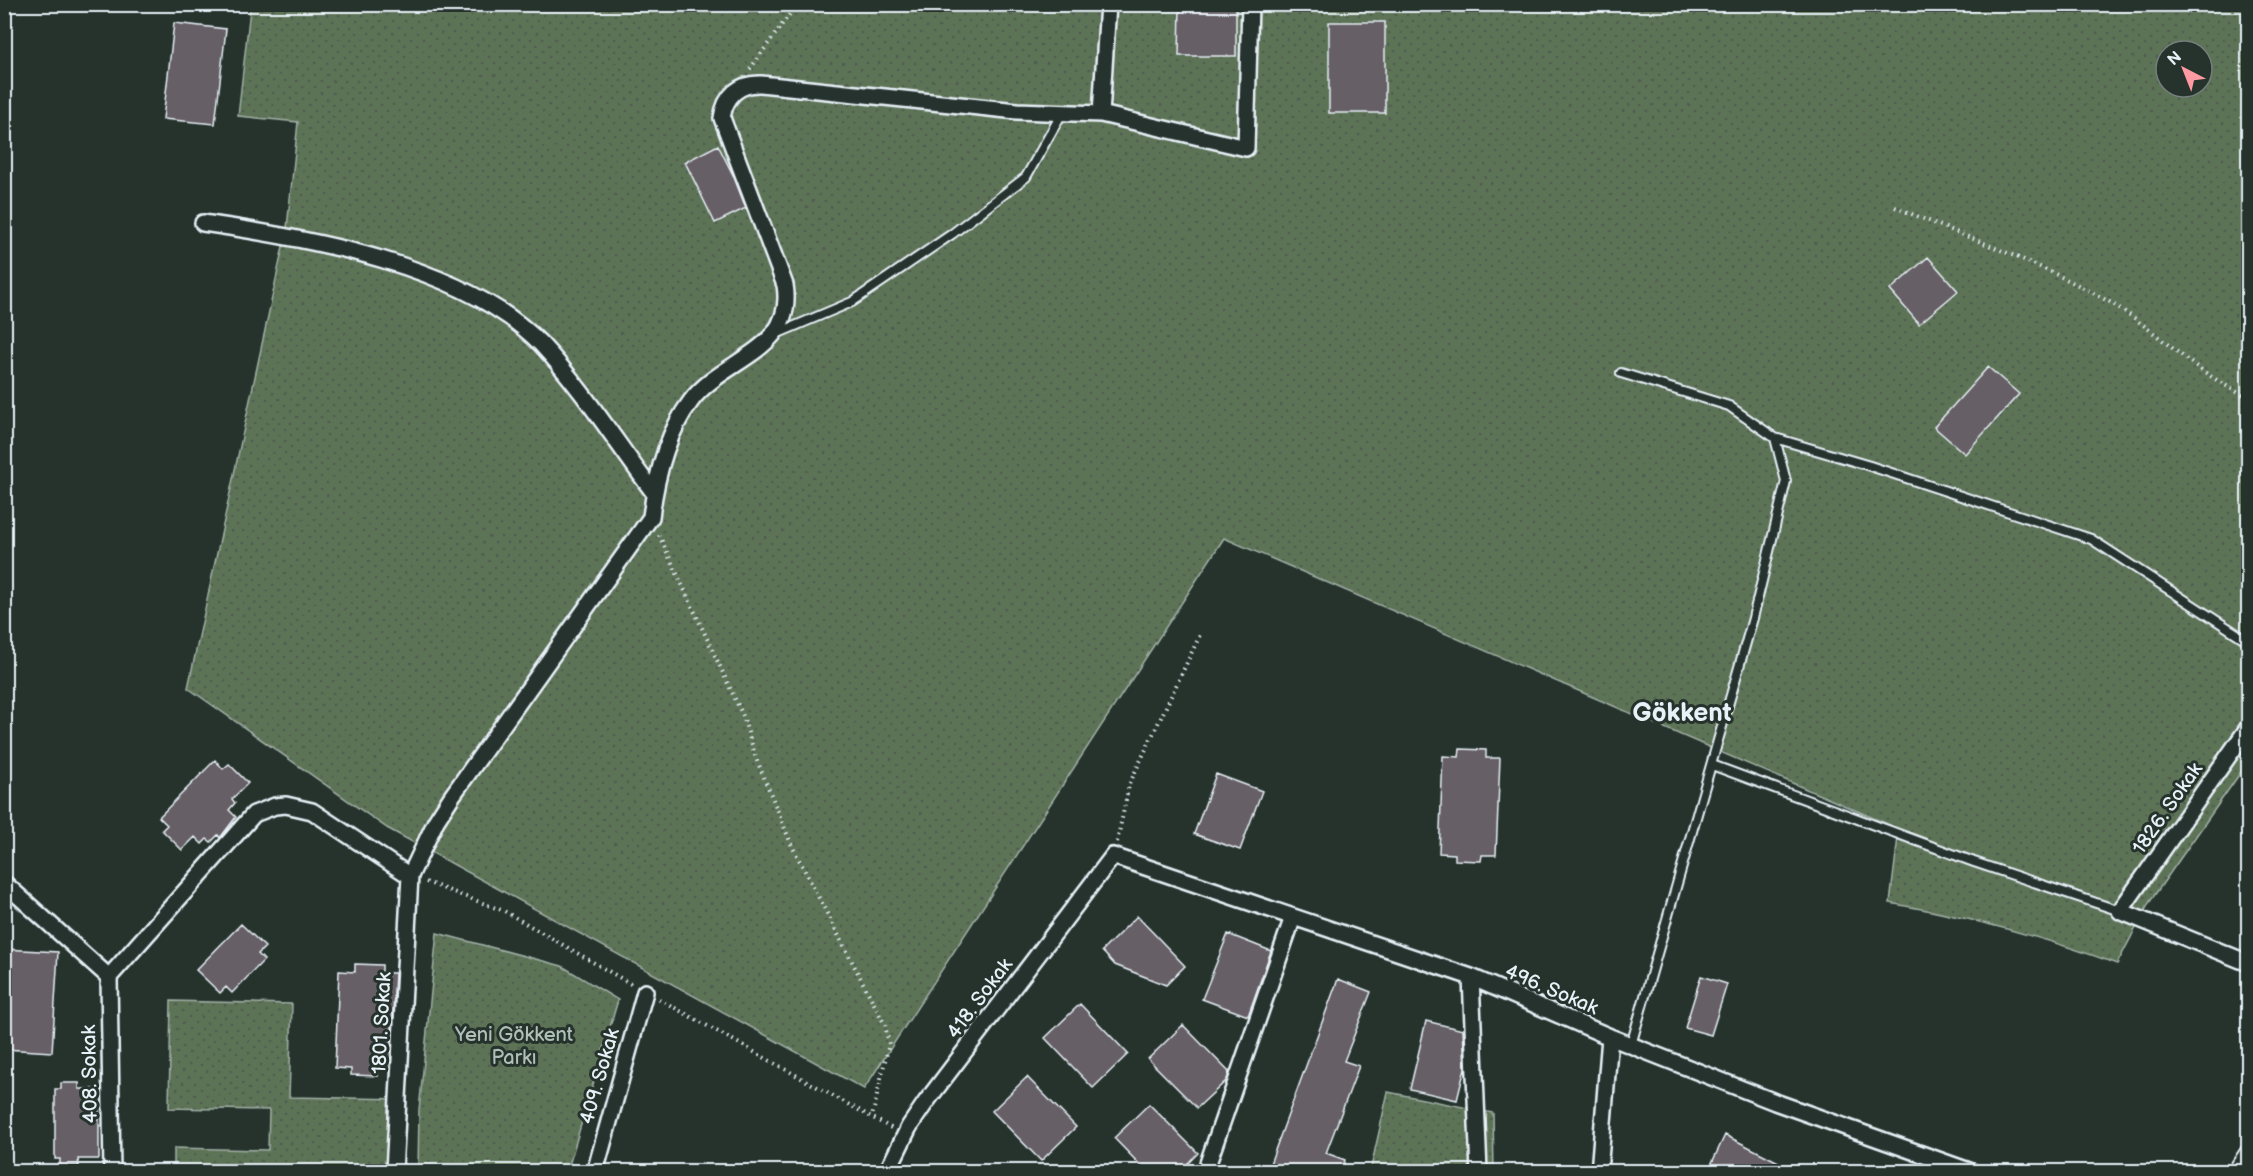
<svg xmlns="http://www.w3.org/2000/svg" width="2253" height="1176" viewBox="0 0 2253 1176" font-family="'Balsamiq Sans',sans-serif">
<defs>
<pattern id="grass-dots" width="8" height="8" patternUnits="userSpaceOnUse" patternTransform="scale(1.5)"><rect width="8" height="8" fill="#5d7357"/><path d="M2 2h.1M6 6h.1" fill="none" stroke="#505b50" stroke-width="1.8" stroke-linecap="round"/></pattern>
</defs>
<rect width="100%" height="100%" fill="#26332d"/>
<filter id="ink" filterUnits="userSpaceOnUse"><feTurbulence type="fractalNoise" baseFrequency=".0167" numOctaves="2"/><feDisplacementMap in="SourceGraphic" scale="12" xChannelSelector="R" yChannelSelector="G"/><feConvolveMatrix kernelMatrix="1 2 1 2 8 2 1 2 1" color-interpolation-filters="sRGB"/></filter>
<g filter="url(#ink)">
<!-- grass -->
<path fill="url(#grass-dots)" stroke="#a2b2a8" stroke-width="1.5" fill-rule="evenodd" d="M220 5H2248V762L2149 903 2117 964C2041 936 1969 917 1890 903L1899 829 1224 538 864 1089 387 828 188 688 287 228 298 122 238 116 250 9ZM2166 51H2202V87H2166Z
M437 933 562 966 618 1000 570 1162 569 1171H418L419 1110Z
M171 1001 292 1004 289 1097 405 1099 403 1171H174V1148L268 1150 269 1110 169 1108Z
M1388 1092 1493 1113 1494 1171 1370 1172Z"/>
<!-- building -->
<path fill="#665e65" stroke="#e8f1f8" stroke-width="1.5" d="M1180 4H1236V56H1179Z
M1329 22H1385V113H1329Z
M174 23 226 29 215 124 163 119Z
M718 145 733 175 746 208 715 223 685 162Z
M1928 257 1958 291 1919 324 1890 290Z
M1988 367 2019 394 1965 454 1934 427Z
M1460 749 1486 750V758H1500L1496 855H1482L1481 861 1455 860V854L1439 853 1443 756 1459 757Z
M215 760 223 769 229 764 248 783 232 799 235 803 229 810 236 817 220 838 218 835 211 842 207 839 202 844 195 837 182 850 162 830 167 825 159 817Z
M1216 774 1262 791 1240 850 1194 834Z
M1137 916 1185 966 1166 985 1115 965 1102 951Z
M241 924 265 947 258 954 264 960 232 993 226 987 220 993 196 970Z
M1228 934 1271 951 1248 1016 1202 999Z
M4 949 58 952 52 1052 4 1049Z
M355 964 382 965V973H395L390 1070H378V1076L351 1075V1069L335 1068 339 971 355 972Z
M1701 976 1727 984 1711 1035 1685 1028Z
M1338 979 1371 992 1344 1061 1359 1066 1326 1153 1345 1160 1341 1172H1267Z
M1080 1004 1128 1054 1093 1088 1045 1038Z
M1426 1021 1463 1030 1465 1068 1457 1100 1410 1089Z
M1183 1025 1229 1072 1227 1080 1197 1108 1148 1059Z
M1027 1077 1076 1127 1041 1161 992 1111Z
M61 1083H79V1089H99V1159H78L79 1166H60V1159H55V1089H61Z
M1149 1104 1198 1153 1179 1172H1147L1114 1138Z
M1725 1135 1798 1172H1719L1710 1167Z"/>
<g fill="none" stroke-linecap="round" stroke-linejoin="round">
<defs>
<path id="lane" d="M776 334 852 302 952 234 1026 177 1062 113
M1621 373 1729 406 1775 438 1786 481 1753 618 1631 1045
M1775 438 1870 466 2091 539 2248 641
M1712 765 1974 862 2120 911
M2231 1172 2248 1146"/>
<path id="street" d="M1101 114 1108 4
M203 223C307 238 465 265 541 344 582 388 618 445 654 493
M2248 728 2120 911 2248 963
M4 883 109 977
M109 977 254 814 275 806 286 805 312 811 410 876
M109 977 112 1172
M1471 977 1479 1172
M394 1172 410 876 436 821 452 796 651 517C656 477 666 434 691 401 723 358 796 351 785 285L722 118C725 96 739 83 761 84L1017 111 1101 114 1246 148 1250 4
M595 1172 645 992
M887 1172 909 1127 926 1102 1113 856 1471 977 1610 1037 1775 1102 1972 1172
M1205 1172 1293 917
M1599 1172 1610 1037"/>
</defs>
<!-- lane casing -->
<use href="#lane" stroke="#e8f1f8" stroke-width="12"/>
<!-- street casing -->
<use href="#street" stroke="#e8f1f8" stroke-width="20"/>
<!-- path -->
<path stroke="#e8f1f8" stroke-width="4" stroke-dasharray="1.5 4.5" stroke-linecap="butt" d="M750 69 797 4
M1895 207C1968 238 2044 264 2113 304 2139 320 2162 340 2186 359 2205 373 2227 387 2248 398
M659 535 743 716 756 758 792 846 885 1025 889 1044 872 1117
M1117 842 1129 785 1200 635
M426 882 504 911 631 984
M659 999 891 1128"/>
<!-- lane -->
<use href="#lane" stroke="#26332d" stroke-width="8"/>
<!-- street -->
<use href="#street" stroke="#26332d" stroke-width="15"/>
</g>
</g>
<g text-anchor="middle" stroke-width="6" stroke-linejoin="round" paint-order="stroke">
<!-- street labels -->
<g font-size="20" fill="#e8f1f8" stroke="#26332d">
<text transform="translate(2167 808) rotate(-55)" y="7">1826. Sokak</text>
<text transform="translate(1552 989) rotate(23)" y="7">496. Sokak</text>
<text transform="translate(979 998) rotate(-53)" y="7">418. Sokak</text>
<text transform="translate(381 1023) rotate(-87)" y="7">1801. Sokak</text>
<text transform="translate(89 1074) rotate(-91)" y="7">408. Sokak</text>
<text transform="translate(599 1076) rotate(-74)" y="7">409. Sokak</text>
</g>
<!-- park labels -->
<g font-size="20" fill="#b0bfb8" stroke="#26332d">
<text x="514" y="1041">Yeni Gökkent<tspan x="514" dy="23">Parkı</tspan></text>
</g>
<!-- district labels -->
<g font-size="26" font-weight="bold" fill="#e8f1f8" stroke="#26332d">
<text x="1682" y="721">Gökkent</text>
</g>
</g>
<!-- margin -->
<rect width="2253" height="1176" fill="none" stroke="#26332d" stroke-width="24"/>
<rect x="12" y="12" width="2229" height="1152" fill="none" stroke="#e8f1f8" stroke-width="2" filter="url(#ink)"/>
<!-- north arrow -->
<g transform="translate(2184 69) rotate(318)"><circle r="28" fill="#26332d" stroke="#747f7e" stroke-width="1.5"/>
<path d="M0-4.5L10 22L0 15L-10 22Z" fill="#ff9aa2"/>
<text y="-9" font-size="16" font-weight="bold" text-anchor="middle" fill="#e8f1f8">N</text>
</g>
</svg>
